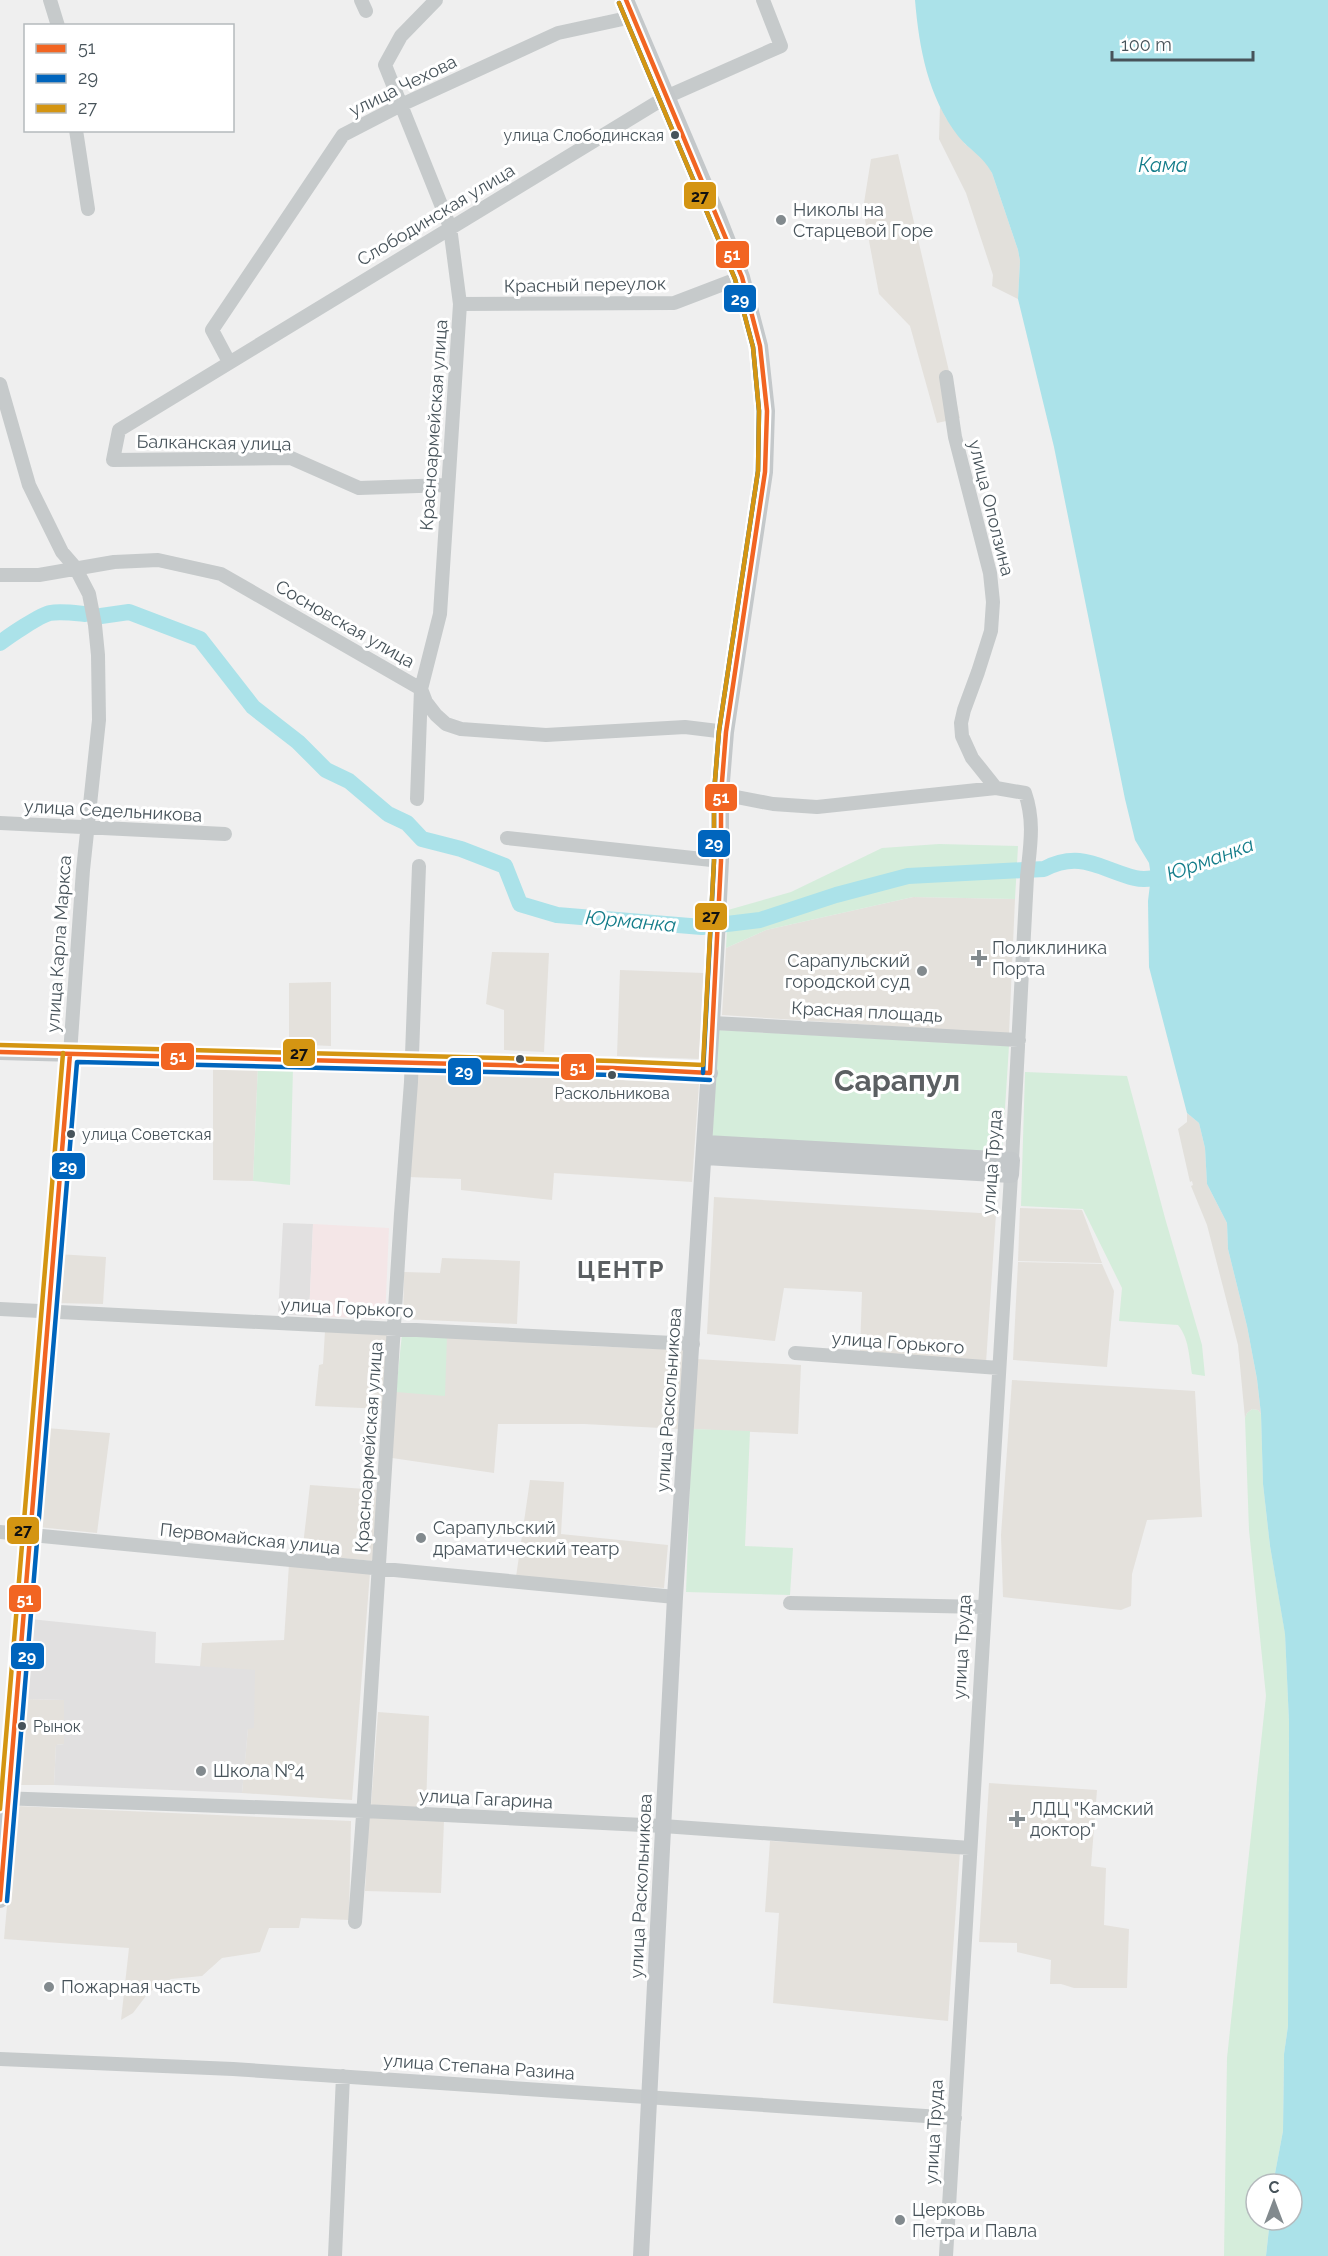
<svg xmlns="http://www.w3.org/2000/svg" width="1328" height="2256" viewBox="0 0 1328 2256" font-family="Raleway,sans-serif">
<rect width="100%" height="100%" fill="#efefef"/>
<!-- commercial -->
<path fill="#e4e1dc" d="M898 154 960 418 937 423 910 326 879 294 863 209 871 159Z
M913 897 1015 899 1009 1034 722 1015 726 948 766 930Z
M492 952 549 953 544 1052 504 1050V1010L486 1004Z
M620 970 704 973 700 1059 617 1056Z
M331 982V1046L289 1044V983Z
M258 1065 253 1181 213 1180V1066Z
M416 1070 699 1084 692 1182 554 1173 552 1200 461 1190V1179L408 1177Z
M714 1197 996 1214 986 1363 860 1351 862 1292 784 1288 775 1341 707 1334Z
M1020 1208 1082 1210 1102 1263 1018 1261Z
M57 1254 106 1257 103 1304 54 1303Z
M442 1258 520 1261 517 1324 403 1319 404 1272 440 1273Z
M1018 1262 1102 1264 1114 1291 1107 1367 1013 1360Z
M325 1331 387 1335 385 1409 315 1406 319 1365 323 1364Z
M447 1335 589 1346 684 1350 680 1429 584 1424H498L494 1473 392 1458 396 1392Z
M696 1359 801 1365 798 1434 692 1429Z
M1012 1380 1195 1391 1202 1517 1147 1520 1132 1574 1131 1606 1121 1610 1003 1597 1001 1535Z
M46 1428 110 1433 97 1533 38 1527Z
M530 1480 564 1482 561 1534 668 1545 664 1588 516 1577Z
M310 1485 379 1490 373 1561 302 1554Z
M289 1564 370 1573 352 1800 242 1793 248 1728H253L200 1667 202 1643 284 1640Z
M25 1699 64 1700V1744L56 1745 54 1785H19Z
M378 1712 429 1716 426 1808 371 1805Z
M989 1783 1097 1790 1091 1866 1106 1868 1104 1925 1129 1929 1127 1988H1074L1061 1984H1050L1051 1960 1017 1952V1943L979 1942Z
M16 1806 351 1821 349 1920 301 1918 299 1928H269L260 1952 222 1958 202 1976 171 1979 149 1992 133 2013 121 2020 129 1948 4 1939Z
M369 1816 444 1821 441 1893 365 1891Z
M770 1841 960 1851 948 2021 773 2003 779 1913 765 1912Z"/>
<!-- education -->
<path fill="#e1e0e0" d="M283 1223 313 1224 309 1316 278 1314Z
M30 1619 156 1632 155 1663 255 1670 254 1728 248 1729 242 1793 54 1785 56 1745 64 1744V1700L25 1699Z"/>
<!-- medical -->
<path fill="#f4e6e7" d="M313 1224 389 1228 385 1319 309 1316Z"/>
<!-- green -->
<path fill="#d5eddb" d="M939 844 1018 846 1015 899 913 897 766 930 726 948 728 910 791 892 882 848Z
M719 1030 1009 1046 1002 1155 712 1139Z
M258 1065 293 1068 290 1185 253 1181Z
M1025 1072 1127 1076 1165 1218 1202 1345 1205 1376 1192 1374C1189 1357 1189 1338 1178 1325L1119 1321 1122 1288 1083 1209 1021 1206Z
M402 1334 447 1335 445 1396 396 1392Z
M1252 1409 1258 1410 1261 1414 1263 1484 1270 1546 1285 1633 1289 1722 1288 2026 1284 2054 1283 2131 1273 2184H1256V2220H1270L1266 2256H1224L1227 2058 1266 1696 1249 1530 1245 1418 1247 1413Z
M692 1429 750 1431 745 1546 793 1548 790 1595 686 1592Z"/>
<!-- sand -->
<path fill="#e2e0db" d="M940 106 946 118 965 144 986 161 992 173 1018 250 1020 261 1018 299 992 286 993 275 966 193 939 139Z
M1187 1113 1199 1123 1205 1148 1207 1184 1227 1223 1228 1249 1247 1326 1257 1379 1261 1414 1258 1410 1252 1409 1247 1413 1245 1418 1238 1345 1207 1225 1191 1186 1193 1185 1192 1181 1190 1182 1178 1129 1187 1122Z"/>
<!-- water -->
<path fill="#abe2e9" d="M915 0H1328V2256H1266L1270 2220H1292V2184H1273L1283 2131 1284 2054 1288 2026 1289 1722 1285 1634 1270 1546 1263 1484 1261 1414 1257 1379 1247 1326 1228 1249 1227 1223 1207 1184 1205 1148 1199 1123 1187 1113 1149 967 1148 901 1151 876 1149 863 1135 840 1125 799 1054 447 1018 299 1020 261 1018 250 992 173C982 155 969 150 958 136 928 97 919 48 915 0Z"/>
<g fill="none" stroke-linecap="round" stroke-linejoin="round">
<!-- river -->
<path stroke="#abe2e9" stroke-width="16" d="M101 616 129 612 200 639 253 707 298 742 326 770 349 781 388 814 407 823 422 839 461 849 505 866 520 904 557 915 702 927 760 920 836 895 908 876 1044 869C1081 850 1100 869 1135 878 1147 881 1160 877 1172 873
M0 643C9 636 40 615 50 613 60 611 75 613 85 614"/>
<!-- minor -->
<path stroke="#c6cacb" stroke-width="14" d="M50 0 58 26
M361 0 366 11
M76 130 88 209
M460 304 674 303 742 277
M229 362 212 330 343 135 401 105 558 33 632 17
M946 377 955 437 990 573 993 602 991 631 978 672 964 710 961 723 962 736 972 758 996 788
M0 384 29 485 62 552 75 567 89 594 95 625 98 655 99 720 83 870 70 1054
M448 485 359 488 291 458 113 460 119 430 666 97 781 46 763 0
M0 575H39L114 562 158 560 221 574 421 689 426 702 436 715 446 724 461 729 546 735 685 727 726 732
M721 794 773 804 817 807 996 788 1025 793C1035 822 1030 847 1027 877L1012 1160
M417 799 421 689 440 614 460 304 450 227 385 65 401 36 436 0
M0 823 225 834
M507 838 721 861
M713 1023 1019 1040
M0 1309 693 1344
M795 1353 999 1368
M0 1532 675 1597
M790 1603 984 1607
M0 1798 364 1811 663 1826 970 1848
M355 1922 364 1802 401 1214 411 1082 419 866
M0 2059 233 2069 955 2118
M335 2256 343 2076
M946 2256 1011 1175"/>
<!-- major -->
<path stroke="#c4c8ca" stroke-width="16" d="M626 0 718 216 742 277 760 346 767 411 765 472 726 732 721 794V861L715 975 675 1597 641 2256
M0 1052 613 1068 710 1073
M705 1157 1011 1175 1012 1160 706 1143
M0 1900 70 1054"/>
<defs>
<path id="bus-1" d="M626 0 742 277 760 346 767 411 765 472 726 732 721 794V861L710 1073
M0 1052 613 1068 710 1073
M0 1900 70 1054"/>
<path id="bus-2" d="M619 3 735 279 753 347 759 411 758 471 719 731 714 793V861L703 1073
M7 1901 77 1062 613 1075 710 1080"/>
<path id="bus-3" d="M0 1045 613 1061 703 1065 714 861V793L719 731 758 471 759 411 753 347 735 279 619 3
M0 1809 63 1053"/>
</defs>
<!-- bus-1 casing -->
<use href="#bus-1" stroke="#fff" stroke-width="9"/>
<!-- bus-2 casing -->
<use href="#bus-2" stroke="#fff" stroke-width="9"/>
<!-- bus-3 casing -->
<use href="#bus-3" stroke="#fff" stroke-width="9"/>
<!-- bus-1 -->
<use href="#bus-1" stroke="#f26522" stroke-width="4.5"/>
<!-- bus-2 -->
<use href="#bus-2" stroke="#0065bd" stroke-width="4.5"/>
<!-- bus-3 -->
<use href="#bus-3" stroke="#d49512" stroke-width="4.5"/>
</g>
<!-- markers -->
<g fill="#47535a" stroke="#fff" stroke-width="2">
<circle cx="675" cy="135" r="5"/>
<circle cx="520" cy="1059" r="5"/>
<circle cx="612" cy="1075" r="5"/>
<circle cx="71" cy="1134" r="5"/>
<circle cx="22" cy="1726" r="5"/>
</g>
<g fill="#828a8e" stroke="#fff" stroke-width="2">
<circle cx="781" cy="220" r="6"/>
<path d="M976 949h6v6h6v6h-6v6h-6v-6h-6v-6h6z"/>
<circle cx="922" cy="971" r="6"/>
<circle cx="421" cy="1538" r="6"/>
<circle cx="201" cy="1771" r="6"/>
<path d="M1014 1810h6v6h6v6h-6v6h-6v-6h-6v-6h6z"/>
<circle cx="49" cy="1987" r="6"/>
<circle cx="900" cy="2220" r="6"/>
</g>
<g text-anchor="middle" stroke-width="6" stroke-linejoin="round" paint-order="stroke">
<!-- bus labels -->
<g font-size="16" fill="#47535a" stroke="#fff" text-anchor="start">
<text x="664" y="141" text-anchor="end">улица Слободинская</text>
<text x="612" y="1099" text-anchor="middle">Раскольникова</text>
<text x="82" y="1140">улица Советская</text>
<text x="33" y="1732">Рынок</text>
</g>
<!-- street labels -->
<g font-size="18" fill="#47535a" stroke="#fff">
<text transform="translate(403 86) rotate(-26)" y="6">улица Чехова</text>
<text transform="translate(436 215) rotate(-31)" y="6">Слободинская улица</text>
<text transform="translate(585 285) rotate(-1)" y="6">Красный переулок</text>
<text transform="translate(434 425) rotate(-86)" y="6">Красноармейская улица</text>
<text transform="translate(214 443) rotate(1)" y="6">Балканская улица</text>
<text transform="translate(991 508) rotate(76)" y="6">улица Оползина</text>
<text transform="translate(345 624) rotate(30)" y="6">Сосновская улица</text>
<text transform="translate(113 811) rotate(3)" y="6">улица Седельникова</text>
<text transform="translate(59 944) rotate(-86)" y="6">улица Карла Маркса</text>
<text transform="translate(867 1012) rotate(3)" y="6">Красная площадь</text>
<text transform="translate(992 1162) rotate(-86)" y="6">улица Труда</text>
<text transform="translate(347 1308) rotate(3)" y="6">улица Горького</text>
<text transform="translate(898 1343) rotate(4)" y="6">улица Горького</text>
<text transform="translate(669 1400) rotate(-86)" y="6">улица Раскольникова</text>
<text transform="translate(369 1447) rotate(-86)" y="6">Красноармейская улица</text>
<text transform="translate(250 1539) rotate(6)" y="6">Первомайская улица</text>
<text transform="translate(962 1647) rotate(-87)" y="6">улица Труда</text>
<text transform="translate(486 1799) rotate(3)" y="6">улица Гагарина</text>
<text transform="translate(641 1886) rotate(-87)" y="6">улица Раскольникова</text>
<text transform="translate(479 2067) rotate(4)" y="6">улица Степана Разина</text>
<text transform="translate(934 2132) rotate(-87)" y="6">улица Труда</text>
</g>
<!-- poi labels -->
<g font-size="18" fill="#47535a" stroke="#fff" text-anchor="start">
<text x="793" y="216">Николы на<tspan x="793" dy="21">Старцевой Горе</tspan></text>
<text x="992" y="954">Поликлиника<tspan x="992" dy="21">Порта</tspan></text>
<text x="910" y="967" text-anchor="end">Сарапульский<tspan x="910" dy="21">городской суд</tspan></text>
<text x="433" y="1534">Сарапульский<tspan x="433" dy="21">драматический театр</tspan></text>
<text x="213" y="1777">Школа №4</text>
<text x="1030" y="1815">ЛДЦ "Камский<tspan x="1030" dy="21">доктор"</tspan></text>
<text x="61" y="1993">Пожарная часть</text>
<text x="912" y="2216">Церковь<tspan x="912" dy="21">Петра и Павла</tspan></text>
</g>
<!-- water labels -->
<g font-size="20" font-style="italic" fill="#147d8a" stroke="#fff">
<text x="1163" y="172">Кама</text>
<text transform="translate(1210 859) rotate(-20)" y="7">Юрманка</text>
<text transform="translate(631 921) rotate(5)" y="7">Юрманка</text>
</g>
<!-- district labels -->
<g font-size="24" font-weight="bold" letter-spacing="1.5" fill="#5b5f62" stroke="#fff">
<text x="621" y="1278">ЦЕНТР</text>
</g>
<!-- town labels -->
<g font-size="30" font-weight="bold" fill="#5b5f62" stroke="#fff">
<text x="897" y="1091">Сарапул</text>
</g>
</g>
<g stroke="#fff" stroke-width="2">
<rect x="683" y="181" width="34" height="29" rx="6" fill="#d49512"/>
<rect x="715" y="240" width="35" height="29" rx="6" fill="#f26522"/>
<rect x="723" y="284" width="34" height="29" rx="6" fill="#0065bd"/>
<rect x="704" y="783" width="34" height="29" rx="6" fill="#f26522"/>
<rect x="697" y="829" width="34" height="29" rx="6" fill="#0065bd"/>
<rect x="694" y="902" width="34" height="29" rx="6" fill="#d49512"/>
<rect x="282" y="1038" width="34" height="29" rx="6" fill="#d49512"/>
<rect x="160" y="1042" width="35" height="29" rx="6" fill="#f26522"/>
<rect x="560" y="1053" width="35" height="28" rx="6" fill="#f26522"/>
<rect x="447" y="1057" width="35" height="29" rx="6" fill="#0065bd"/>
<rect x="51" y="1152" width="35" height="28" rx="6" fill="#0065bd"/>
<rect x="6" y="1516" width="34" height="29" rx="6" fill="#d49512"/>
<rect x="8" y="1584" width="34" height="29" rx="6" fill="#f26522"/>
<rect x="10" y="1642" width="35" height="28" rx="6" fill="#0065bd"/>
</g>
<g font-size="16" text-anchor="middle" font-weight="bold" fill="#fff">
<text x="732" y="260">51</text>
<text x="740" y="305">29</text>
<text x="721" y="803">51</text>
<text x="714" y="849">29</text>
<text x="178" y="1062">51</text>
<text x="578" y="1073">51</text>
<text x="464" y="1077">29</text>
<text x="68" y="1172">29</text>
<text x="25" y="1605">51</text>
<text x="27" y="1662">29</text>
</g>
<g font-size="16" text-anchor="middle" font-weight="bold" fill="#111">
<text x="700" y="202">27</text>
<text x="711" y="922">27</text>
<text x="299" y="1059">27</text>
<text x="23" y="1536">27</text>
</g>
<!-- legend -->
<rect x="24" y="24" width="210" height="108" fill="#ffffff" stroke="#b5babd" stroke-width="1.5"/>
<rect x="36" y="44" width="30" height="9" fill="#f26522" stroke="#b5babd" stroke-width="1.5"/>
<text x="78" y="54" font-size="18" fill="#47535a">51</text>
<rect x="36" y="74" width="30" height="9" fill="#0065bd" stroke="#b5babd" stroke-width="1.5"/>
<text x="78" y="84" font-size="18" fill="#47535a">29</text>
<rect x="36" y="104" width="30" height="9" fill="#d49512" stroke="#b5babd" stroke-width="1.5"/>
<text x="78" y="114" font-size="18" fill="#47535a">27</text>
<!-- north arrow -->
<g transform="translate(1274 2202)"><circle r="28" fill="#ffffff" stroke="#b5babd" stroke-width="1.5"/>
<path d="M0-4.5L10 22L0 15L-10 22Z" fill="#828a8e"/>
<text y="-9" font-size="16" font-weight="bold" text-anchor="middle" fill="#47535a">С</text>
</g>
<!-- scale -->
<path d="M1112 51v9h141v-9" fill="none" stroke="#47535a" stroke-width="3"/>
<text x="1121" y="51" font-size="18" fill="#47535a" stroke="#ffffff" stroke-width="4.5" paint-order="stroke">100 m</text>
</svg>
